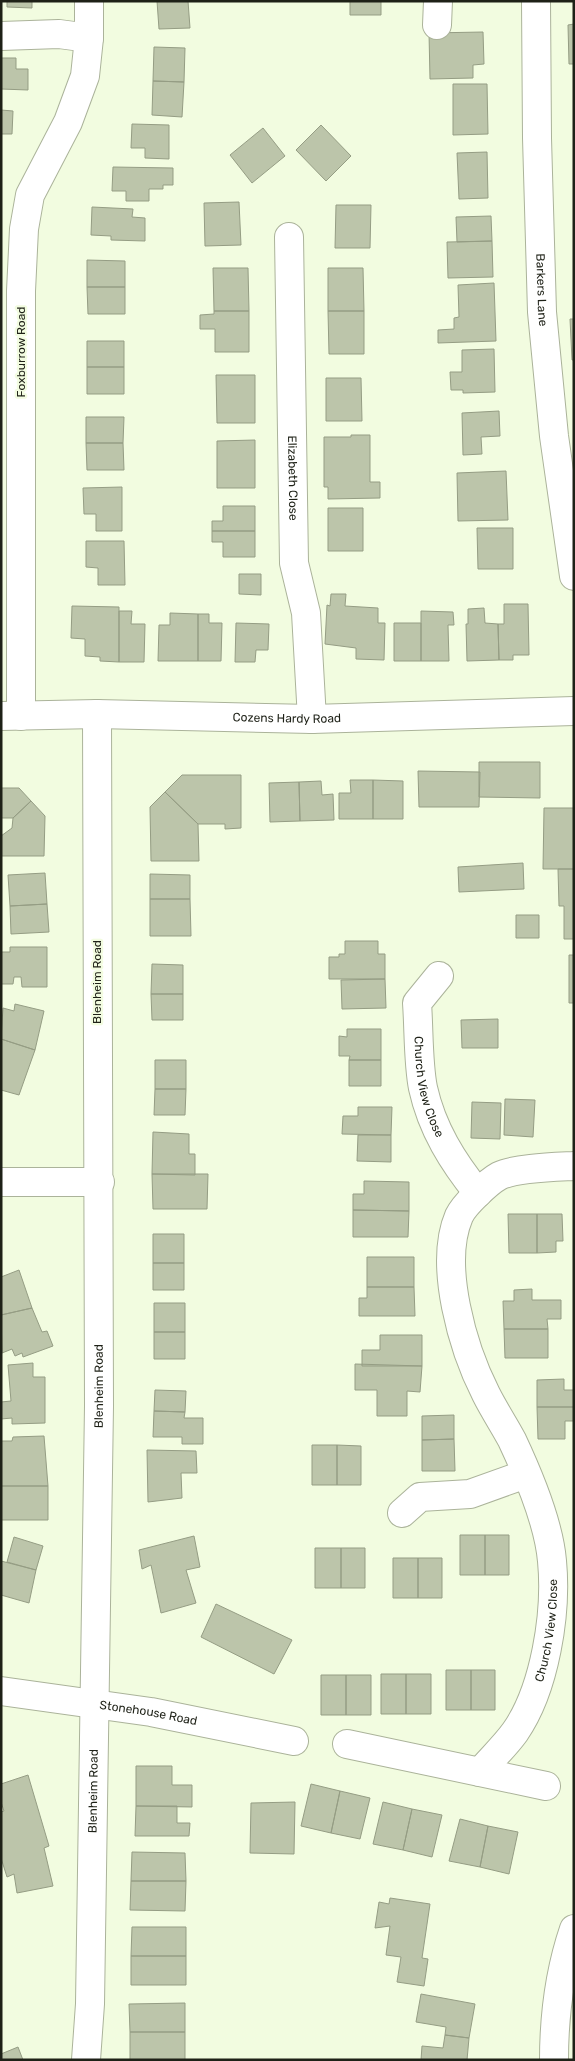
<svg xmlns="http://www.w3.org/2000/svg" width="575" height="2061" viewBox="0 0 575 2061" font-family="Rubik,sans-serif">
<rect width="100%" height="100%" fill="#f2fce0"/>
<!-- building -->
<path fill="#bcc5aa" stroke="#959d84" d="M7 1H32V8L7 7Z
M157 1H188L190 28 159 29Z
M350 1H381V15H350Z
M574 24V64H569L568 25Z
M483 32 484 64 473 65V78L430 79 429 33Z
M154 47 185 48 184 82 153 81Z
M1 58H16V69H28V90L1 89Z
M153 81 184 82 182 117 152 115Z
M453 84H487L488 134 453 135Z
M1 110 13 111 12 134H1Z
M132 124 169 125V159L145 158V148H131Z
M321 125 351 156 326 181 296 150Z
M263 128 285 156 252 183 230 155Z
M487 152 488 198 459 199 457 153Z
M113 167 173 168V185H163V189H149V201H126V191H112Z
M239 202 241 245 205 246 204 203Z
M336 205H371L370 248H335Z
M92 207 133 209 132 217 145 218V241L111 240V236L91 235Z
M491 216 492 241 457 242 456 217Z
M492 241 493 277 448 278 447 242Z
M87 260 125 261V287H87Z
M213 268H248L249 311H214Z
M328 268H363L364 311H328Z
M494 283 496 341 438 343V330L454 329V318L459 317 458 285Z
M87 287H125V314H88Z
M214 311H249V352H215V329H200V315L214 314Z
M328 311H364V354H329Z
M570 319H574V360H572Z
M87 341H124V367H87Z
M494 349 495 392 463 393V390H451L450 372H462V350Z
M87 367H124V394H87Z
M216 375H255V423H217Z
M326 378H361L362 421H326Z
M499 411 500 436 481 437 482 454 463 455 462 413Z
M86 417H124L123 443H86Z
M351 435H370V482H380V498L328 499V487H324V437H351Z
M255 440V488H217V441Z
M86 443H123L124 470H87Z
M506 471 508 520 458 521 457 473Z
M122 487V531H96V514H84L83 488Z
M223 506H255V531H212V521H223Z
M328 508H363V551H328Z
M477 528H513V569H478Z
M212 531H255V557H223V542H212Z
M86 541H124L125 585H98V568L86 567Z
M239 574H261V595L239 594Z
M331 594H346L345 606 378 608V623H385L384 660 356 659V648L325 644 327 605 330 606Z
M504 604H528L529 655H513V660H499L498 624H504Z
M72 606 119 607V662L100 661V657L85 656V639L71 638Z
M484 608 485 623 498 624 499 660 467 661 466 624H468V609Z
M119 611H132L131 624H145L144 662H119Z
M421 611 453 612 454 625H448L449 661H421Z
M170 613 198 614V661H158L159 625H170Z
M198 614H209V623H222L221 661H198Z
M236 623 269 624 268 650H256L255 662H235Z
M394 623H421V661H394Z
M479 762H540V798L479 797Z
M418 771 480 772 479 807H419Z
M182 775H241V828L225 829V824H198L165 792Z
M350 780H373V819H339V793H351Z
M373 780 403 781V819H373Z
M321 781 322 795 333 794 334 820 300 821 299 782Z
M299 782 300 821 270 822 269 783Z
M1 788H19L31 801 13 818H1Z
M165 792 198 824 199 861H151L150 807Z
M31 801 45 816 44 856H1V836L12 828 13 818Z
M544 808H574V869H543Z
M523 863 524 889 459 892 458 867Z
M558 869H574V939H564V906H559Z
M45 873 47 904 10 906 8 875Z
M150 874 190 875V899H150Z
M150 899H190L191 936H150Z
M47 904 49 932 11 934 10 906Z
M516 915H539V938H516Z
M345 941H378V954H385V979H329V957H339V954H345Z
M10 947H47V987H22L21 977H14L13 984H1V952H10Z
M569 955H574V1003H569Z
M152 964 183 965V994H151Z
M385 979 386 1008 342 1009 341 980Z
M151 994H183V1020H152Z
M15 1004 44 1011 35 1050 1 1039 3 1008 14 1011Z
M498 1019V1048H462L461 1020Z
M347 1029H381V1060H349L350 1056H339V1036L347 1037Z
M1 1039 35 1050 19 1095 1 1090Z
M155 1060H186V1089H155Z
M349 1060H381V1086H349Z
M155 1089H186L185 1115H154Z
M505 1099 535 1100 533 1137 504 1135Z
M472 1102 501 1103 500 1139 471 1138Z
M358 1107H392L391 1135 342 1134 343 1116H358Z
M153 1132 189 1134V1154H195V1175L152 1174Z
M358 1135H391V1162L357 1161Z
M152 1174H208L207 1209H153Z
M364 1181 409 1182V1211L353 1210V1194H364Z
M353 1210 409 1211 408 1237H353Z
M508 1214H537V1253H509Z
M537 1214H562L563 1241H556V1252L537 1253Z
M153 1234H184V1263H153Z
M367 1257H414V1287H367Z
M153 1263H184V1290H153Z
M19 1270 32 1308 1 1315V1277Z
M367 1287H414L415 1316H359V1298H367Z
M532 1289V1300H561V1319H547L548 1329H504L503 1301H514V1290Z
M154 1303H185V1332H154Z
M32 1308 42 1332 47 1331 53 1346 23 1357 22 1353 15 1356 12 1349 2 1353 1 1315Z
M504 1329H548V1358H505Z
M154 1332H185V1359H154Z
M380 1335H422V1366H362V1350H380Z
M33 1363V1377H45V1423L12 1424V1418L1 1419V1402L11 1401 8 1365Z
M355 1364 422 1366 420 1392 407 1391V1416H377V1390H355Z
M564 1379V1390H574V1407H537V1380Z
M155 1390 186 1391 185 1412 154 1411Z
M537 1407H574V1421H565V1439H538Z
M154 1411 185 1412 184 1418H203V1444H182V1437H153Z
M454 1415V1439L422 1440V1416Z
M44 1436 48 1486H1V1441H12L13 1437Z
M454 1439 455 1471H422V1440Z
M312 1445H337V1485H312Z
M337 1445 361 1446V1485H337Z
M147 1450 196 1451 197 1473H181L182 1498 148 1502Z
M1 1486H48V1520H1Z
M460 1535H485V1575H460Z
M485 1535H509V1575H485Z
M194 1536 200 1567 186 1570 196 1603 161 1613 151 1565 142 1569 139 1550Z
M14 1537 43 1546 36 1570 7 1562Z
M315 1548H341V1588H315Z
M341 1548H365V1588H341Z
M393 1558H418V1598H393Z
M418 1558H442V1598H418Z
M1 1561 36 1570 29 1603 1 1595Z
M216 1604 292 1640 274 1674 201 1637Z
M446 1670H471V1710H446Z
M471 1670H495V1710H471Z
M381 1674H406V1714H381Z
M406 1674H431V1714H406Z
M321 1675H346V1715H321Z
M346 1675H371V1715H346Z
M136 1766H172V1785H192V1807L136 1806Z
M28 1775 49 1846 44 1848 53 1886 17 1893 14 1874 7 1877 1 1858V1812L4 1811 1 1802V1784Z
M311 1784 340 1791 331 1833 301 1826Z
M340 1791 370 1798 360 1839 331 1833Z
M295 1802 294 1854 250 1853 251 1803Z
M383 1802 412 1809 403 1850 373 1844Z
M136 1806H177V1823H190L189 1836H135Z
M412 1809 442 1815 432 1857 403 1850Z
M460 1819 488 1826 480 1867 449 1861Z
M488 1826 518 1832 509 1874 480 1867Z
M132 1852 185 1853 186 1881H131Z
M131 1881H186L185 1911 130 1910Z
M390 1898 430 1904 422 1958 428 1959 424 1986 397 1982 401 1957 386 1955 390 1926 375 1928 379 1902 389 1904Z
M132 1927H186V1956H131Z
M131 1956H186V1985H131Z
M421 1994 475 2004 469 2038 445 2035 446 2027 416 2022Z
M185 2003V2032H130L129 2004Z
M130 2032H185V2060H130Z
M445 2035 469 2038 467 2060H421L422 2046 443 2048Z
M18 2047 23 2060H1V2054Z"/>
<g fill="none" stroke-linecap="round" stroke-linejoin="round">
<defs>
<g id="minor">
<path id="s1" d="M536 1 537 138 542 312 554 436 574 576"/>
<path d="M437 25 438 1"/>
<path d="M1 36 59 34 89 38"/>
<path id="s2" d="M289 237 294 563 306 613 312 719"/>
<path id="s3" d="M1 716 97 714 312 719 574 711"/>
<path d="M21 716V291L24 229 30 195 68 122 85 76 89 38V1"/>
<path id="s4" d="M439 976 417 1003C419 1030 418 1063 423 1088 432 1129 453 1162 478 1193"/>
<path d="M1 1182H100"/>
<path d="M402 1513 420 1497 470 1494 526 1474"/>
<path id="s5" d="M1 1691 151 1712 294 1741"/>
<path d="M347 1744 546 1786"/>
<path id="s6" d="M480 1772C491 1759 505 1746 515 1732 545 1689 557 1613 552 1561 549 1525 528 1474 512 1440 504 1425 494 1410 486 1394 463 1349 438 1265 459 1216 464 1205 488 1182 499 1176 515 1168 555 1167 574 1166"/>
<path id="s7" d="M86 2060 90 2004 99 1406 97 714"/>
<path d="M554 2060C554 2017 560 1970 574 1929"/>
</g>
</defs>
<!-- minor casing -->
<use href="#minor" stroke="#abb39a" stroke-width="30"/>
<!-- minor -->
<use href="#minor" stroke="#fff" stroke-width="28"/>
</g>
<g text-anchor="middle" stroke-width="4.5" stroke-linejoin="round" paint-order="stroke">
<!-- street labels -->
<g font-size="12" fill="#1e2117" stroke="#f2fce0">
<text dy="4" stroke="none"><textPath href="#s1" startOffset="289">Barkers Lane</textPath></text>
<text transform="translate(21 352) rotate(-90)" y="4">Foxburrow Road</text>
<text dy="4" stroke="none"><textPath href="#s2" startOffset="241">Elizabeth Close</textPath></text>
<text dy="4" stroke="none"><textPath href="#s3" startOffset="286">Cozens Hardy Road</textPath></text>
<text transform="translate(97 982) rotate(-90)" y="4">Blenheim Road</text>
<text dy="4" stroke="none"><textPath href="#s4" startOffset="120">Church View Close</textPath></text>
<text dy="4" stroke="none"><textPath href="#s7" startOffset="674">Blenheim Road</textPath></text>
<text dy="4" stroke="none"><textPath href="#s6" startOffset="161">Church View Close</textPath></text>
<text dy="4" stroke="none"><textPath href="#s5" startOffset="149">Stonehouse Road</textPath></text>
<text dy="4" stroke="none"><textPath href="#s7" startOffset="269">Blenheim Road</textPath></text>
</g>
</g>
<!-- border -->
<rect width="575" height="2061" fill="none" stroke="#1e2117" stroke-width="5"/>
</svg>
